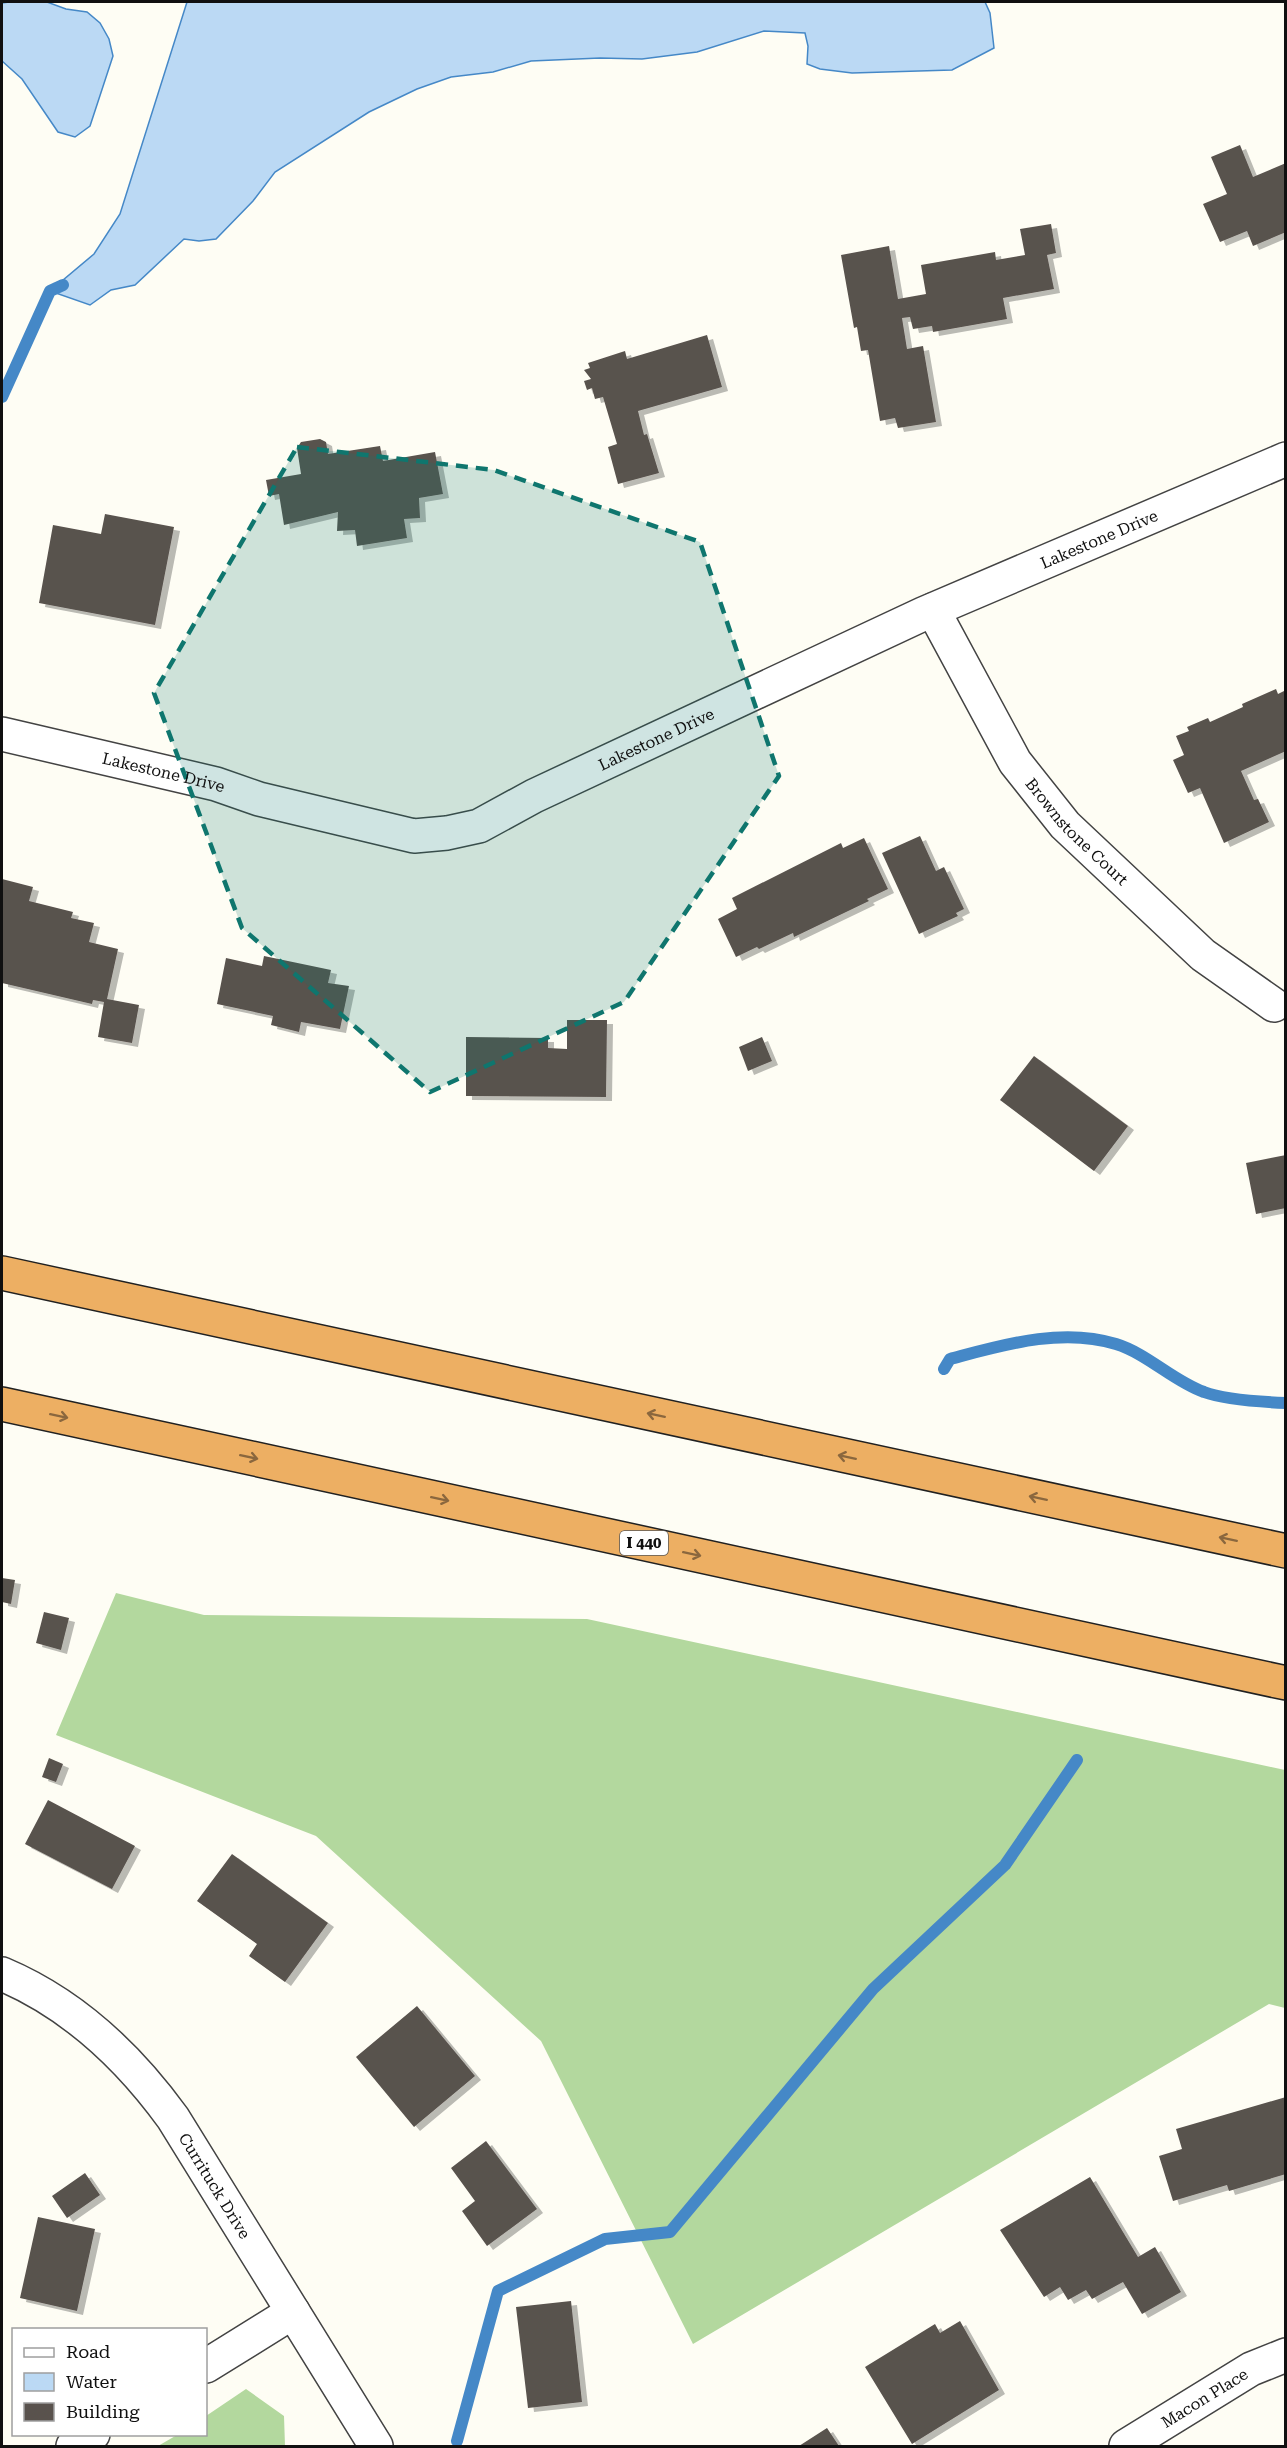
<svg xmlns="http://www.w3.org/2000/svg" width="1287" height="2448" viewBox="0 0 1287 2448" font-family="'Roboto Serif',serif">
<defs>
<filter id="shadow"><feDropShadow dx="6" dy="4" stdDeviation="0" flood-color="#0004"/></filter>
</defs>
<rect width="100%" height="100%" fill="#fefdf4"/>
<!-- forest -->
<path fill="#b3d89e" d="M116 1593 204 1615 587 1619 1285 1770V2008L1269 2004 693 2344 541 2041 316 1836 56 1735Z
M246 2389 284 2416 285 2446H158L177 2435 206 2434V2416Z"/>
<!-- water -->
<path fill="#bbd9f4" stroke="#4588c7" stroke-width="1.5" d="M9 2H47L66 9 87 12 100 23 109 39 113 56 90 126 75 137 58 132 22 79 2 61V3Z
M187 2H985L990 13 994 48 952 70 852 73 820 69 807 64 808 46 805 33 764 31 697 52 642 59 600 58 531 61 493 72 451 77 417 89 369 112 275 172 253 201 216 239 199 241 184 239 135 285 111 290 90 305 50 291 94 254 120 214Z"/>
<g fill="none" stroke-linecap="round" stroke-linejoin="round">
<!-- stream -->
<path stroke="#4588c7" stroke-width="12" d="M2 397 50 291 63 285
M944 1369 950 1359C1003 1345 1062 1327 1116 1344 1148 1354 1173 1381 1204 1392 1225 1400 1263 1402 1286 1403
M457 2441 498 2291 605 2239 670 2232 873 1989 1005 1865 1077 1760"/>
</g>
<!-- building -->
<path fill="#59524d" filter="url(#shadow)" d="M1240 145 1253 177 1286 163V232L1253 246 1247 231 1220 242 1203 204 1227 194 1211 157Z
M1051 224 1056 253 1047 255 1054 289 1003 298 1007 319 933 332 932 326 913 329 910 317 902 318 907 349 923 346 936 422 898 428 895 418 880 421 868 350 861 351 857 327 854 328 841 255 889 246 898 299 926 294 921 265 995 252 996 260 1025 255 1020 229Z
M707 335 722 387 638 411 644 435 647 434 659 473 618 484 608 447 617 444 603 397 595 399 592 388 587 390 584 381 591 379 584 370 590 368 588 363 625 351 627 359Z
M320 439 326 442 328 454 380 446 383 461 435 452 443 494 419 498 420 518 404 519 407 538 357 546 355 530 337 531 338 512 284 525 279 494 269 496 266 480 301 474 297 448 301 442Z
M105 514 174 527 155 625 39 603 53 525 101 534Z
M1276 689 1278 694 1286 690V751L1241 771 1254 800 1258 799 1269 822 1224 843 1200 788 1188 793 1173 760 1184 755 1176 736 1189 731 1187 727 1208 718 1210 722 1243 707 1242 704Z
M920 836 936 871 944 867 964 909 956 913 958 916 919 934 882 853Z
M864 838 888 889 867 899 869 901 794 937 793 933 759 949 757 947 736 957 718 919 737 909 732 898 841 843 843 848Z
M2 879 33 887 29 901 73 912 71 918 94 923 89 942 118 949 107 999 139 1005 132 1043 98 1037 104 1002 93 1000 92 1004 2 983Z
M264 956 331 970 328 983 349 986 340 1029 301 1022 299 1032 271 1025 273 1016 217 1004 226 958 262 966Z
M567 1020H607L606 1097 466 1096V1037L548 1038V1048L567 1049Z
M762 1037 772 1061 748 1071 739 1047Z
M1034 1056 1128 1126 1094 1171 1000 1100Z
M1286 1155V1208L1256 1214 1246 1163Z
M2 1578 15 1580 11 1604 2 1602Z
M44 1612 69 1618 61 1650 36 1643Z
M49 1758 63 1764 56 1782 42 1777Z
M48 1800 135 1846 112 1889 25 1844Z
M232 1854 328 1923 285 1982 249 1956 257 1944 197 1901Z
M417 2006 475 2076 414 2127 356 2057Z
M1286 2097V2174L1229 2191 1227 2185 1173 2201 1159 2156 1182 2149 1176 2129Z
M486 2141 537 2209 487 2246 462 2211 475 2201 451 2168Z
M85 2173 100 2195 67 2218 52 2196Z
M1090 2177 1138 2257 1155 2247 1181 2292 1142 2314 1123 2282 1092 2299 1086 2290 1068 2300 1060 2287 1044 2297 1000 2230Z
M38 2217 95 2229 77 2311 20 2298Z
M571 2301 582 2402 528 2408 516 2307Z
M960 2321 999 2390 912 2444 865 2367 935 2324 940 2333Z
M827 2428 839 2446H799Z"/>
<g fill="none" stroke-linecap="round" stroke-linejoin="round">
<defs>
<g id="street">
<path id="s1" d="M933 610 1015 762 1065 825 1203 955 1274 1005"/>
<path id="s2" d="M2 734 216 784 259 799 414 836 447 833 479 826 534 796 923 614 1286 459"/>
<path id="s3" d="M2 1974C73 2004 128 2056 173 2118L376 2446"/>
<path d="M206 2366 293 2312"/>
<path d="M73 2446 93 2434"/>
<path id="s4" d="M1126 2446 1251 2369 1286 2355"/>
</g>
<path id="highway" d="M2 1273 1286 1551
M2 1404 1286 1683"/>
</defs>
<!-- street casing -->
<use href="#street" stroke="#434343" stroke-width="36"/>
<!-- highway casing -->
<use href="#highway" stroke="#212121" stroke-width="36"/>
<!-- street -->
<use href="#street" stroke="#fff" stroke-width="33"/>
<!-- highway -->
<use href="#highway" stroke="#edaf63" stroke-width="33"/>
</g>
<!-- one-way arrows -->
<defs><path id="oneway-shaft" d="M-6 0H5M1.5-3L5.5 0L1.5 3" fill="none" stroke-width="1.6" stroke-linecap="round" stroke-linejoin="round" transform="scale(1.5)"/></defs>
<g stroke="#8a673e">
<use href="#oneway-shaft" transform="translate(656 1415) rotate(-168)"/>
<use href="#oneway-shaft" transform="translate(59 1416) rotate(12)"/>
<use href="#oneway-shaft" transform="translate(249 1457) rotate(12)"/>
<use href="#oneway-shaft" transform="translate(847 1457) rotate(-168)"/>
<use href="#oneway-shaft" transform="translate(1038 1498) rotate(-168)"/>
<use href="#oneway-shaft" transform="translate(440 1499) rotate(12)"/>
<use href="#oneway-shaft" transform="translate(1228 1539) rotate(-168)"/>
<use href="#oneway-shaft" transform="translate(692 1554) rotate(12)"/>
</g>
<!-- marked area -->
<path fill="#0f766e" fill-opacity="0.2" stroke="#0f766e" stroke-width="4.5" stroke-dasharray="12 8" stroke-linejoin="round" d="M297 447 494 470 700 542 779 776 624 1002 430 1092 242 928 154 693Z"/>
<g text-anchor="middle" stroke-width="6" stroke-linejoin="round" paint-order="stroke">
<!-- shield labels -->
<rect fill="#fff" stroke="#585858" stroke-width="1.5" x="620" y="1531" width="48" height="24" rx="4.5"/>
<g font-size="15" font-weight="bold" fill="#101010">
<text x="644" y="1548">I 440</text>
</g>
<!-- street labels -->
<g font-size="16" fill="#101010" stroke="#fff">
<text dy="6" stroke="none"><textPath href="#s2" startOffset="1174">Lakestone Drive</textPath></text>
<text dy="6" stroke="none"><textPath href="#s2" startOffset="688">Lakestone Drive</textPath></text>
<text dy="6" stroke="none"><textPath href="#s2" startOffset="166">Lakestone Drive</textPath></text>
<text dy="6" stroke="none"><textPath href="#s1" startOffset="266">Brownstone Court</textPath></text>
<text dy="6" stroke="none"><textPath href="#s3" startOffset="306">Currituck Drive</textPath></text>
<text dy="6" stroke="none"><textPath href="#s4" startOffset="92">Macon Place</textPath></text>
</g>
</g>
<!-- border -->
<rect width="1287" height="2448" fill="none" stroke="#101010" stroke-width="6"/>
<!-- legend -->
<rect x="12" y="2328" width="195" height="108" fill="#ffffff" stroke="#9f9f9f" stroke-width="1.5"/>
<rect x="24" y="2348" width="30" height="9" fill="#ffffff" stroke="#9f9f9f" stroke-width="1.5"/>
<text x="66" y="2358" font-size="18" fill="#101010">Road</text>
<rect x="24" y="2373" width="30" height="18" fill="#bbd9f4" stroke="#9f9f9f" stroke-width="1.5"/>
<text x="66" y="2388" font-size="18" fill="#101010">Water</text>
<rect x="24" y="2403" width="30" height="18" fill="#59524d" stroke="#9f9f9f" stroke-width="1.5"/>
<text x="66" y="2418" font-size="18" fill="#101010">Building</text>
</svg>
